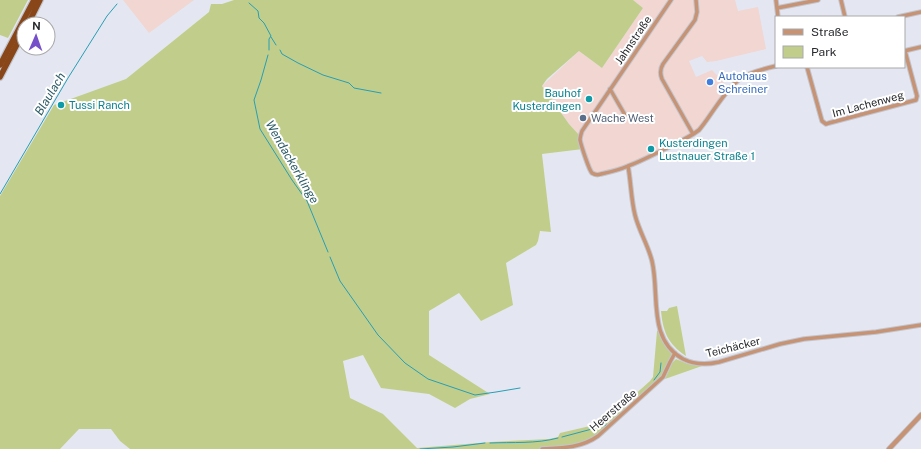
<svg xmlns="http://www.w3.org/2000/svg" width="921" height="449" viewBox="0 0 921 449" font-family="'Public Sans',sans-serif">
<rect width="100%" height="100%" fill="#e4e7f1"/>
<!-- commercial -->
<path fill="#f1d6d2" d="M123 0H194L149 33Z
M633 0H735L738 11 758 7 766 49 716 61 707 62 702 56 689 61 696 77 712 70 729 88 698 130 650 157 601 174 590 171 580 136 569 124 542 86 579 51 602 68 643 8Z"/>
<!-- green -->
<path fill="#c1ce8b" d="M0 0H28L8 38 0 35Z
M234 0H633L643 8 602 68 579 51 547 79 542 86 569 124 580 136 583 149 542 154 551 232 540 231 538 241 536 245 506 263 513 305 481 321 459 293 429 311V355L490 394 470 399 455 408 429 394 381 388 363 355 343 361 350 398 383 414 417 448 491 442 549 439 558 437 560 433 603 423 650 381 653 377 657 331 660 330 662 335 675 353 664 375 598 436 581 445 542 449H130L120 441 111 429H79L60 449H0V196L54 105 126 79 209 12 211 4H222Z
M677 306 686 356C668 344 663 332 661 311H667L669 308Z
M676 359 688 364 702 366 665 379 672 363Z"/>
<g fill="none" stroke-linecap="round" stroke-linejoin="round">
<!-- stream -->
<path stroke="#279eb5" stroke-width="1" d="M249 3 258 11 259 18 264 23 271 36 269 39V50
M271 37 276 45
M280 50 282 54 298 63 323 75 349 83 354 88 381 93
M268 55 261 80 254 100 260 129 292 180 307 201 328 252
M0 194 68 78 107 16 117 4
M330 257 340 281 378 335 405 363 428 379 475 395 496 392 520 388
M654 380 660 372 661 363
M562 437 607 425
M490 443C512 442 536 444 558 438
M420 449 453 447 485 443"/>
<defs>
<path id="minor" d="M671 0 582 131C581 134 580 137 580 140 581 145 589 170 592 173 595 175 598 175 601 174 610 172 619 170 628 166 642 161 656 153 669 147 679 142 690 137 699 130 705 123 710 115 715 108 736 78 741 74 776 66
M776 0 778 17
M841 0 845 17
M777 8 818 0
M898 17 921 12
M904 51 921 47
M807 67 822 121 826 124 829 123 916 100 917 96 905 51
M610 89 625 115
M693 134 662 79C660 74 660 69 663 64L695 20 697 12 696 0
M628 166C631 182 631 199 635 215 639 231 648 245 652 261 660 294 647 339 683 359 695 365 706 365 719 362L780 344 804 339 876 332 921 325
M542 449C562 448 581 448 598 436L663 377 670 362 675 353"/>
<path id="tertiary" d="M889 449 921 415"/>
<path id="trunk" d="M28 24 40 0
M0 65 34 0
M0 77 24 31"/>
</defs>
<!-- minor casing -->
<use href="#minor" stroke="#c2c5ce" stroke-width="5.5"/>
<!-- tertiary casing -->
<use href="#tertiary" stroke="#c2c5ce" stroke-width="6"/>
<!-- trunk casing -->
<use href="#trunk" stroke="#c2c5ce" stroke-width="8"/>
<!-- minor -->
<use href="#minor" stroke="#c69375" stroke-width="3.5"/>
<!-- tertiary -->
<use href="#tertiary" stroke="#c69375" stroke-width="4.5"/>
<!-- trunk -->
<use href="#trunk" stroke="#884619" stroke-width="5.5"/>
</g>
<!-- markers -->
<circle fill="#3f7fe0" stroke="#fff" stroke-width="1.5" cx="710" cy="82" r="4"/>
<g fill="#0f9aa8" stroke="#fff" stroke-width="1.5">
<circle cx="589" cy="99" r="4"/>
<circle cx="61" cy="105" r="4"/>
<circle cx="651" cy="149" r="4"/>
</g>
<circle fill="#5c6f8a" stroke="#fff" stroke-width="1.5" cx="583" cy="118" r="4"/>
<g text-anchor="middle" stroke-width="4" stroke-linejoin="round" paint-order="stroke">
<!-- street labels -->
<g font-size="11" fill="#28292d" stroke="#fff">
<text transform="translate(633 40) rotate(-56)" y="4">Jahnstraße</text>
<text transform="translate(868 104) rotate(-15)" y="4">Im Lachenweg</text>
<text transform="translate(733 347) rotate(-14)" y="4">Teichäcker</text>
<text transform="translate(613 410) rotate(-41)" y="4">Heerstraße</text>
</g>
<!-- shop labels -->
<g font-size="11" fill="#366cbe" stroke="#fff" text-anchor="start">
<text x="718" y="80">Autohaus<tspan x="718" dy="13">Schreiner</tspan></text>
</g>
<!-- culture labels -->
<g font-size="11" fill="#0d838f" stroke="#fff" text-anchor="start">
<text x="581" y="97" text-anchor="end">Bauhof<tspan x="581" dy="13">Kusterdingen</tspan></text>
<text x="69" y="109">Tussi Ranch</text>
<text x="659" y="147">Kusterdingen<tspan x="659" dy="13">Lustnauer Straße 1</tspan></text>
</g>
<!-- service labels -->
<g font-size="11" fill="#4e5e75" stroke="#fff" text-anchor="start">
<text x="591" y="122">Wache West</text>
</g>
<!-- water labels -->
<g font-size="12" font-style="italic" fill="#2c5b66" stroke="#fff">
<text transform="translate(50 94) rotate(-59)" y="4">Blaulach</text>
<text transform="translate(292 162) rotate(60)" y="4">Wendackerklinge</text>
</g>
</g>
<!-- legend -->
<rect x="775" y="16" width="130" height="52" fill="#ffffff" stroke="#a9a9ab"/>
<rect x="783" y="29" width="20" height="6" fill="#c69375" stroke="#a9a9ab"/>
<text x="811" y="36" font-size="12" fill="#28292d">Straße</text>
<rect x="783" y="46" width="20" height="12" fill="#c1ce8b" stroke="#a9a9ab"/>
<text x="811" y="56" font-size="12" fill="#28292d">Park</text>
<!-- north arrow -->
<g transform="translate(36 36) rotate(2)"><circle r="19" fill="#ffffff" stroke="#a9a9ab"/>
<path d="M0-3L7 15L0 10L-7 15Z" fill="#7550c9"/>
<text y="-6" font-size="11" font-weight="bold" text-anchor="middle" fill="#28292d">N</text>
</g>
</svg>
